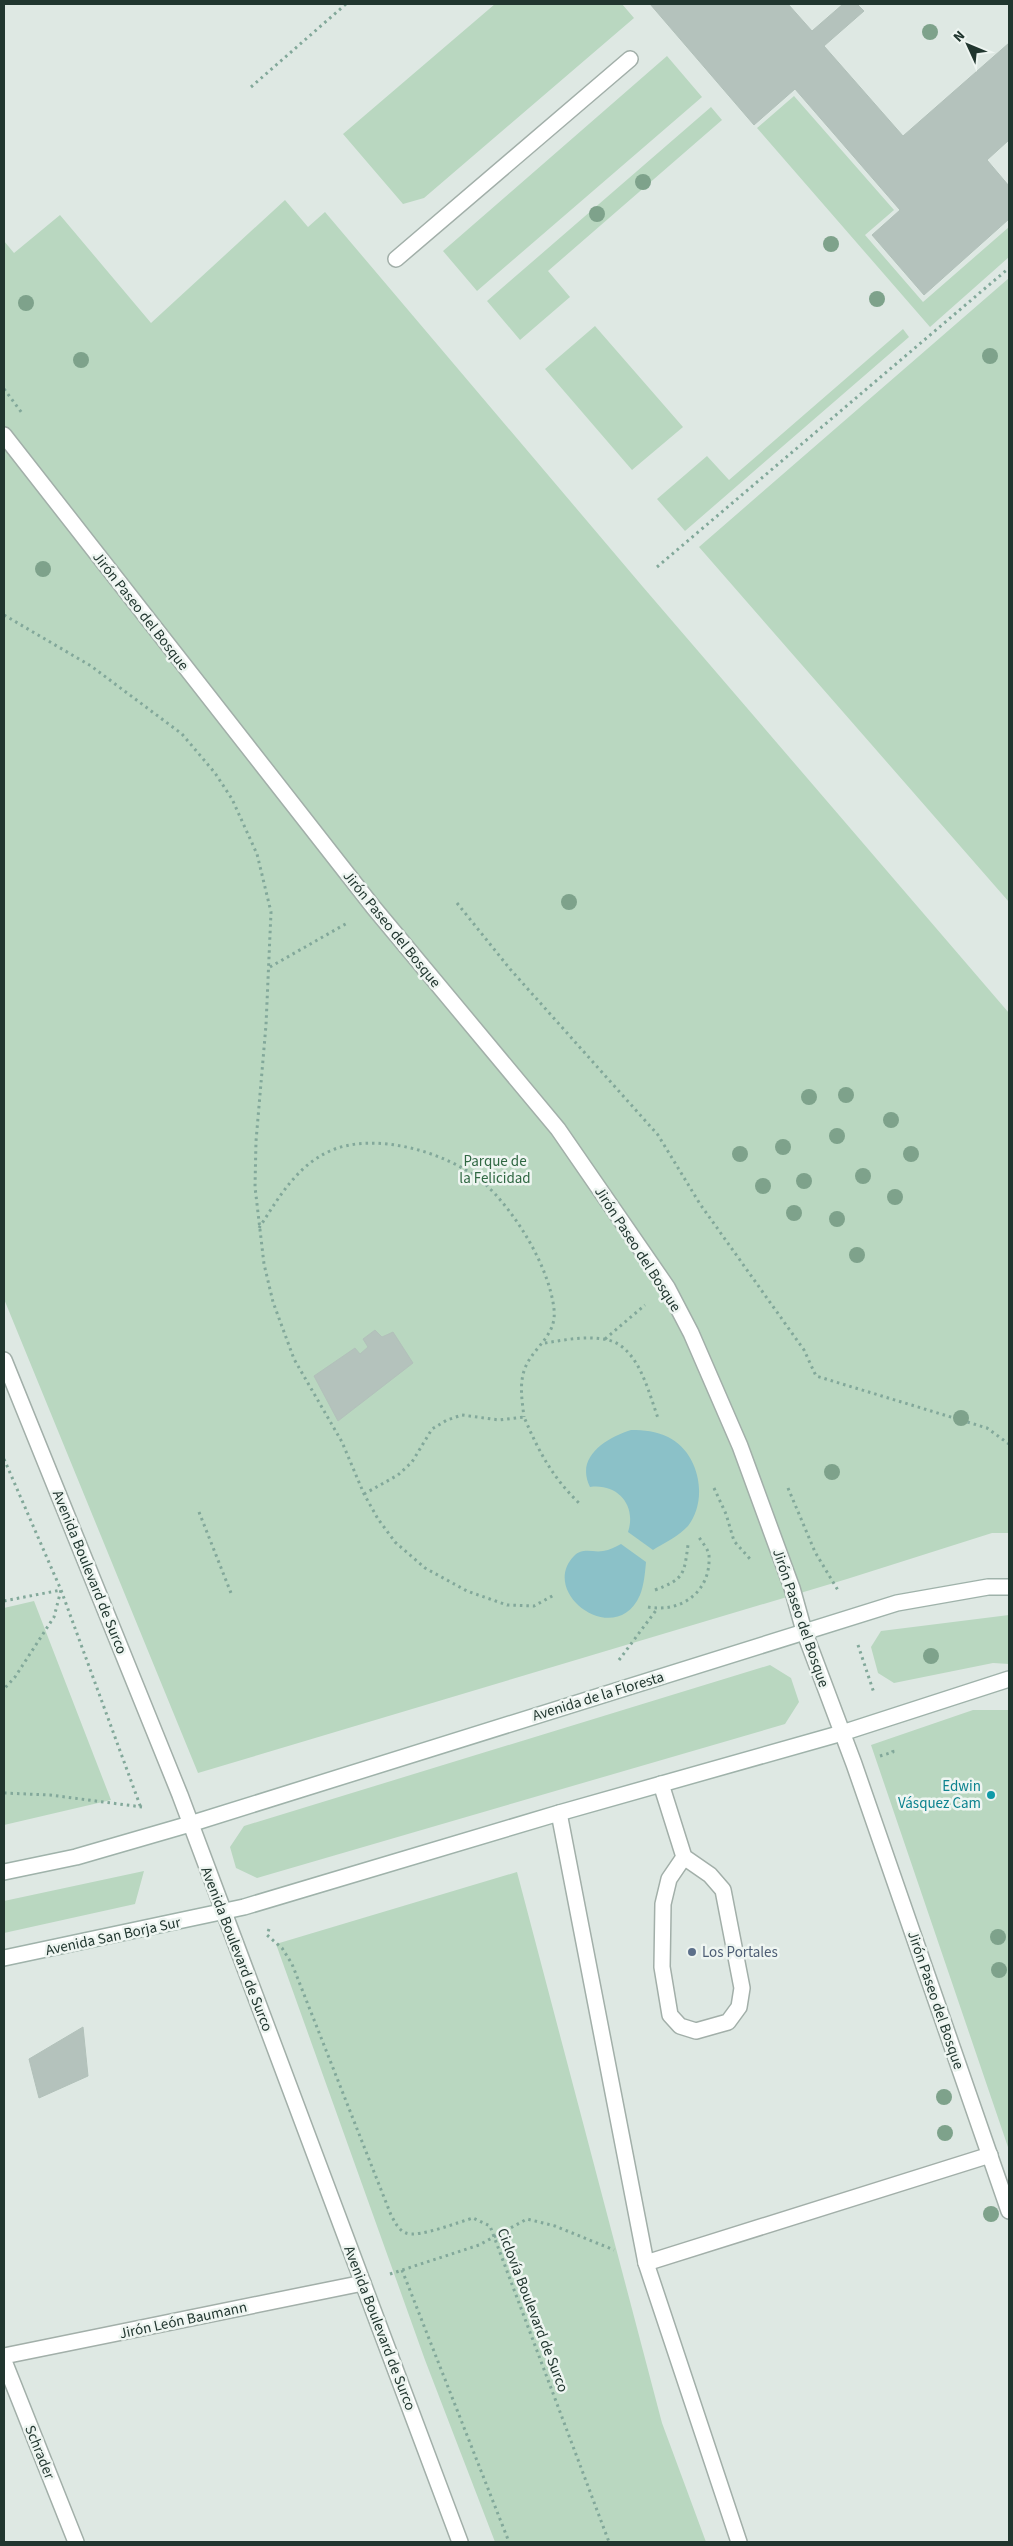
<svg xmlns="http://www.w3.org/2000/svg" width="1013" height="2546" viewBox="0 0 1013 2546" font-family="'Source Sans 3',sans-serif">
<rect width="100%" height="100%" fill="#dee8e3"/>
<!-- green -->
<path fill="#b9d7c0" d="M495 4H622L634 18 424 198 403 204 343 134Z
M667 56 702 97 477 291 443 251Z
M794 96 894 210 865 235 923 302 1009 227V257L930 327 757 128Z
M711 107 722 120 548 271 570 297 520 340 487 301Z
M285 200 308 227 325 212 643 587 1009 1013V1533H992L847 1579 198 1773 4 1299V241L14 253 60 215 151 323Z
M1009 278V902L699 547Z
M595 326 683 427 632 470 545 369Z
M903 329 909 337 685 531 657 499 707 456 729 480Z
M34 1601 111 1800 4 1825V1608Z
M1009 1615V1664L993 1663 894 1683 878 1673 871 1647 881 1631Z
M770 1665 791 1678 799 1702 785 1724 257 1878 236 1868 230 1847 244 1826Z
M973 1710H1009V2150L871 1745Z
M144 1871 135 1904 4 1933V1901Z
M517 1872 662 2423 706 2542H495L425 2360 276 1944Z"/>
<!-- water -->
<path fill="#8bc1c8" d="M631 1430C644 1430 656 1431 668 1437 699 1452 709 1499 688 1526 679 1536 664 1543 653 1550L628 1532C637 1505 617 1483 590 1487 575 1457 606 1438 631 1430Z
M621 1544 646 1562C645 1573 644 1585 640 1595 616 1650 538 1593 574 1556 583 1547 593 1553 603 1551 610 1550 615 1547 621 1544Z"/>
<!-- building -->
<path fill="#b4c2bc" stroke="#b2c1ba" d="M650 4H788L812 31 843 4H857L864 11 824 46 903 136 1009 43V140L987 160 1009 186V219L924 295 872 235 900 210 795 89 754 125Z
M375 1330 382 1337 393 1332 413 1363 338 1421 314 1376 355 1348 360 1354 368 1347 363 1339Z
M83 2027 88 2076 39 2098 29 2059Z"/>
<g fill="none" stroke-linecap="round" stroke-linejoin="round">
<defs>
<path id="service" d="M396 259 630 59
M661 1784 684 1857 710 1875 723 1890 742 1988 739 2007 728 2022 696 2031 680 2026 670 2015 662 1967 663 1904 669 1879 684 1857"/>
<path id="pedestrian" d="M646 2263 990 2155"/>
<path id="minor" d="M4 2356 363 2283
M4 2361 76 2542"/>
<path id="tertiary" d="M4 435 374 908 558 1129 667 1287 691 1333 740 1446 792 1588 804 1631 854 1764 1009 2211
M4 1360 180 1795 460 2542
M559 1813 646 2263 739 2542"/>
<path id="secondary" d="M4 1872 76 1857 190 1824 897 1603 988 1587H1009
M4 1958 244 1907 559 1813 842 1733 1009 1679"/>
</defs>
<!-- service casing -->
<use href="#service" stroke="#a2afa9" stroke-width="18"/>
<!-- pedestrian casing -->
<use href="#pedestrian" stroke="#a2afa9" stroke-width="18"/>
<!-- minor casing -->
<use href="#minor" stroke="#a2afa9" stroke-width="18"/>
<!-- tertiary casing -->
<use href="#tertiary" stroke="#a2afa9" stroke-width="18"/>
<!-- secondary casing -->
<use href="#secondary" stroke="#9fb2aa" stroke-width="18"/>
<!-- path -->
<path stroke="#82a89a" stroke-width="3" stroke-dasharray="2.5 4" stroke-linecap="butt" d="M251 87 346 4
M4 389 22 413
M657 567 1009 268
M4 615 91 666 182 734 215 773 232 799 257 854 271 912 266 1025 256 1141 255 1187 264 1264 273 1302 294 1359 342 1442 364 1494 378 1519 395 1542 425 1568 467 1591 507 1605 534 1606 554 1595
M457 903 510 969 658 1135 700 1204 804 1350 816 1376 987 1428 1009 1444
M270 967 349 922
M259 1228C278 1199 296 1166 330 1151 374 1131 447 1152 483 1182 515 1211 549 1266 554 1309 557 1336 534 1346 525 1368 519 1384 522 1400 524 1417
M605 1339 645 1305
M545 1343C564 1340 584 1336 603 1339 638 1343 648 1391 658 1418
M4 1459 61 1590 141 1808
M714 1488 726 1514 734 1541 750 1559
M788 1488 815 1552 839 1592
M364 1494 398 1475 412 1462 432 1429 447 1420 462 1415 499 1420 524 1417C539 1452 552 1477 580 1504
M199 1512 231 1593
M655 1590C684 1579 684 1575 688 1545
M4 1601 61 1590 54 1617 15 1677 4 1689
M648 1607C681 1613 711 1592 709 1556 709 1550 702 1542 698 1536
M858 1645 874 1693
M619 1660 657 1609
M880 1756 893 1752 892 1747
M4 1793 50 1795 142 1807
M269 1929 267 1935 282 1948 292 1964 391 2215C395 2222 398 2230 406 2233 418 2238 459 2222 473 2218L490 2226 609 2542
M402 2270 509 2542
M390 2274 479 2245 527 2219 555 2226 614 2250"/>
<!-- service -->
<use href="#service" stroke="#fff" stroke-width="15"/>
<!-- pedestrian -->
<use href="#pedestrian" stroke="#fff" stroke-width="15"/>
<!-- minor -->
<use href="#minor" stroke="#fff" stroke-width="15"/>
<!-- tertiary -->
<use href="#tertiary" stroke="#fff" stroke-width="15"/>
<!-- secondary -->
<use href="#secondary" stroke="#fff" stroke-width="15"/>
</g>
<!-- trees -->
<g fill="#7ea28b">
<circle cx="930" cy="32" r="8"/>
<circle cx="643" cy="182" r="8"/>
<circle cx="597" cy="214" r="8"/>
<circle cx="831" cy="244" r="8"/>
<circle cx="877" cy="299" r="8"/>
<circle cx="26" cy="303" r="8"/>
<circle cx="990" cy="356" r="8"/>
<circle cx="81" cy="360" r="8"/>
<circle cx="43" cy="569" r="8"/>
<circle cx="569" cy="902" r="8"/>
<circle cx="846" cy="1095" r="8"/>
<circle cx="809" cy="1097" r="8"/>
<circle cx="891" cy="1120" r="8"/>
<circle cx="837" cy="1136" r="8"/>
<circle cx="783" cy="1147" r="8"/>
<circle cx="740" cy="1154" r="8"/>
<circle cx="911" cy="1154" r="8"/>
<circle cx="863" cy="1176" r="8"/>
<circle cx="804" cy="1181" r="8"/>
<circle cx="763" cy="1186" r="8"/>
<circle cx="895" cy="1197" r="8"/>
<circle cx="794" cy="1213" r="8"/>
<circle cx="837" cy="1219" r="8"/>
<circle cx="857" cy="1255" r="8"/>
<circle cx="961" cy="1418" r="8"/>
<circle cx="832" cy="1472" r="8"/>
<circle cx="931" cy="1656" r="8"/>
<circle cx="998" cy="1937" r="8"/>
<circle cx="999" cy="1970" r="8"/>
<circle cx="944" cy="2097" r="8"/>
<circle cx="945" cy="2133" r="8"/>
<circle cx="991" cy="2214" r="8"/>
</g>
<!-- markers -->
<circle fill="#0f9aa8" stroke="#eef5f1" stroke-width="2" cx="991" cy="1795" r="5"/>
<circle fill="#5c6f8a" stroke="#eef5f1" stroke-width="2" cx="692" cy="1952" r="5"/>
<g text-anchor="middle" stroke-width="5" stroke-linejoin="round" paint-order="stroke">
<!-- street labels -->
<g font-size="15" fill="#21362f" stroke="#eef5f1">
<text transform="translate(141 611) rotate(52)" y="5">Jirón Paseo del Bosque</text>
<text transform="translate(392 929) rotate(51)" y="5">Jirón Paseo del Bosque</text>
<text transform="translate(638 1249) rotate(57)" y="5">Jirón Paseo del Bosque</text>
<text transform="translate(90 1572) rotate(68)" y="5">Avenida Boulevard de Surco</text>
<text transform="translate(801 1618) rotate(71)" y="5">Jirón Paseo del Bosque</text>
<text transform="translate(598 1696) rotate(-17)" y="5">Avenida de la Floresta</text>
<text transform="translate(113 1936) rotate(-12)" y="5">Avenida San Borja Sur</text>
<text transform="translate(237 1949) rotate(69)" y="5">Avenida Boulevard de Surco</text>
<text transform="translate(936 2000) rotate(71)" y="5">Jirón Paseo del Bosque</text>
<text transform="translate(533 2310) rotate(69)" y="5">Ciclovía Boulevard de Surco</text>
<text transform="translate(183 2320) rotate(-12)" y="5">Jirón León Baumann</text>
<text transform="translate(380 2328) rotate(69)" y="5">Avenida Boulevard de Surco</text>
<text transform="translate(40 2452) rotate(68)" y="5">Schrader</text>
</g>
<!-- park labels -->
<g font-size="15" fill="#306843" stroke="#eef5f1">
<text x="495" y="1166">Parque de<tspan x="495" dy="17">la Felicidad</tspan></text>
</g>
<!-- culture labels -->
<g font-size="15" fill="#0d838f" stroke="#eef5f1" text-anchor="end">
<text x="981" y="1791">Edwin<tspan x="981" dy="17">Vásquez Cam</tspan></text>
</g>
<!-- service labels -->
<g font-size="15" fill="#4e5e75" stroke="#eef5f1" text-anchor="start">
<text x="702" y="1957">Los Portales</text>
</g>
</g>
<!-- border -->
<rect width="1013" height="2546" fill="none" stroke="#21362f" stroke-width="10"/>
<!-- north arrow -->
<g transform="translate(968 45) rotate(314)" stroke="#eef5f1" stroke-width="4" paint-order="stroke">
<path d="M0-4L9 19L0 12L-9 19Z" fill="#21362f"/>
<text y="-8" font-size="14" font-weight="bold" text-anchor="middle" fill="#21362f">N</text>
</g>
</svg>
